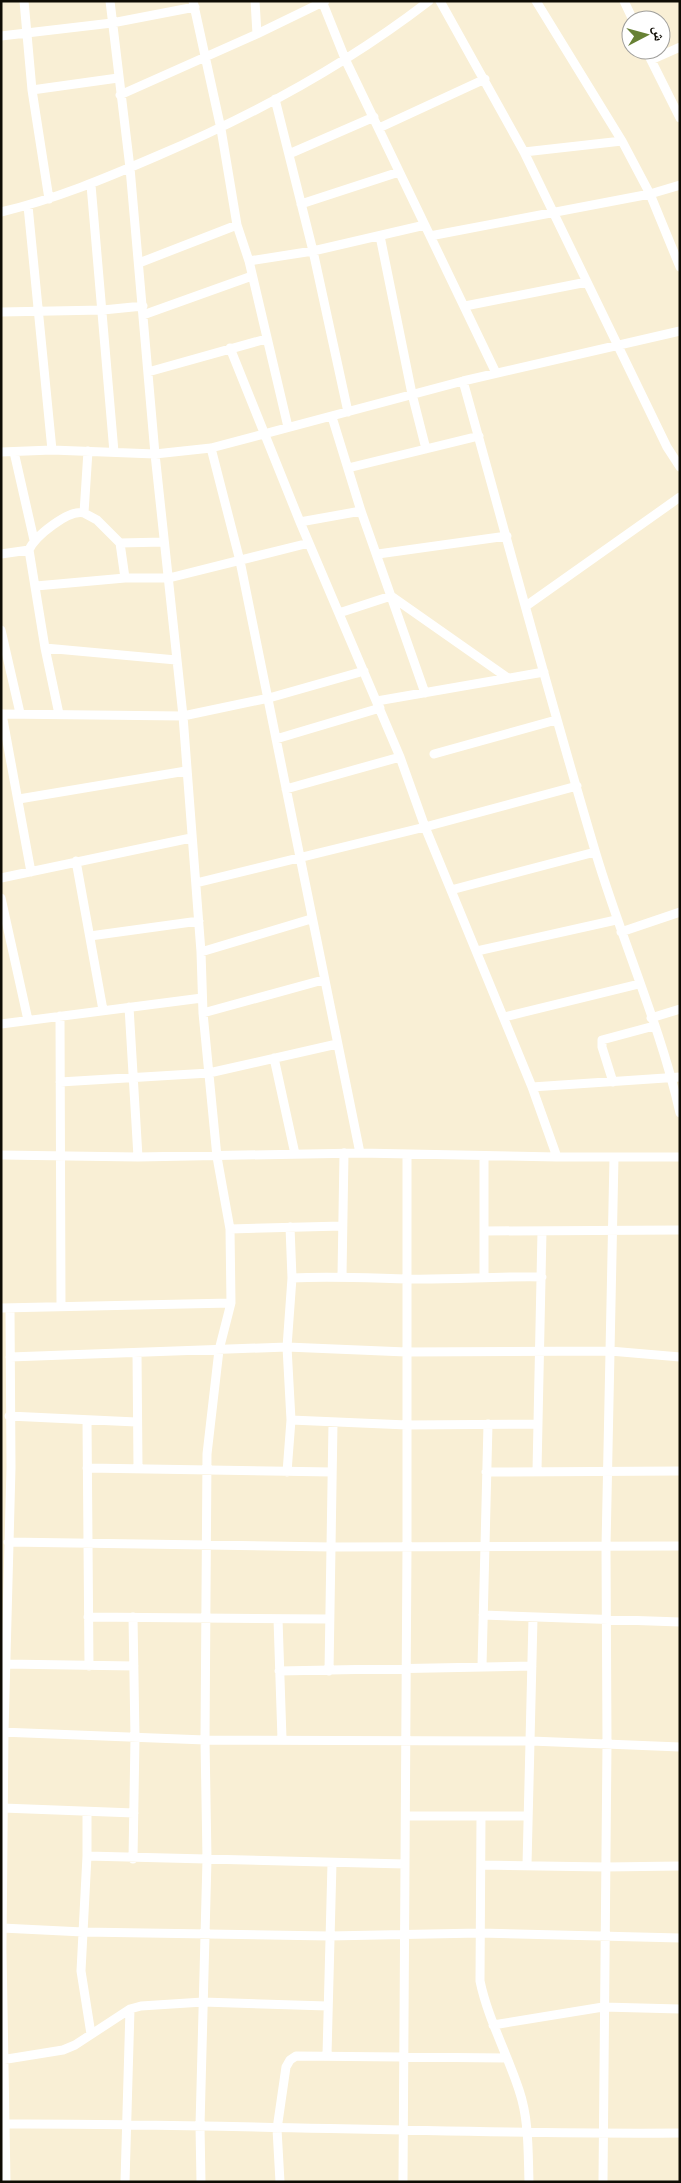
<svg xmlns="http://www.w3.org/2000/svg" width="681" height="2183" viewBox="0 0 681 2183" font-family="Merriweather,'Noto Naskh Arabic',serif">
<rect width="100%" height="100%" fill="#f9efd5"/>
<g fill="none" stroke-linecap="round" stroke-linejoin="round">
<!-- street -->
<path stroke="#fff" stroke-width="9" d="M24 1 32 90 49 199
M110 1 130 168 155 454 183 716 201 952 203 1013 217 1157 230 1229 231 1303 219 1350 207 1454 205 1740 207 1859 200 2126 201 2182
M193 1 221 129 237 225 249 261 288 427
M255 1 257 34
M322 1 346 61 496 373
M440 1 524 152 667 447 680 467
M536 1 622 141 650 194 680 267
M624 1 633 20
M1 36 112 23 195 7
M646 50 680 118
M651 60 680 47
M32 90 118 78
M120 95 257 34 325 1
M275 99 313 251 348 412
M379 128 485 79
M524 152 622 141
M289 154 374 117
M91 185 114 452
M301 204 399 172
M28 206 52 450
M1 212C56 199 106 178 157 156 254 115 346 65 429 1
M380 236 412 394 426 449
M430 236 650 194 680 185
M249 261 313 251 425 225
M139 263 237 225
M465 306 587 282
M1 312 103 310 143 306
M143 315 252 276
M230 348 300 522 400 757 425 827 532 1087 557 1157
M148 372 266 339
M463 381C507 539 549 697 596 854 622 941 660 1025 680 1113
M332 417 361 511 425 693
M211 448 240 561 360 1153
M88 451 84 513 97 520 120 543 164 542
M1 452 52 450 155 454 211 448 463 381 680 331
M14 452 34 540
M348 468 479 436
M300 522 361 511
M120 543 125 578
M1 554 29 550
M378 554 507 536
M36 586 125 578H169L309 543
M526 606 680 497
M339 613 391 596 508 678
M1 630 20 713
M45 648 176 660
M377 701 544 672
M1 714 183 716 269 698 364 671
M2 714 31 872
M59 714 45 648 29 550C35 536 69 509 84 513
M276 739 380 708
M434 754 556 720
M286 789 400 757
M19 799 186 771
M76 861 103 1010
M1 878 191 838
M196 883 425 827 577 786
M451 890 595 852
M1 898 28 1020
M621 932 680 912
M90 936 199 921
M477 951 616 920
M201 952 311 919
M129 1007 138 1157
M203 1013 323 980
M60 1016 61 1306
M504 1017 639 984
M651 1018 680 1009
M1 1024 202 998
M274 1058 295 1154
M60 1082 209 1073 337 1044
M613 1082 602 1047V1040L654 1026
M532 1087 680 1077
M1 1155 138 1157 360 1153 557 1157H680
M484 1156V1276
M230 1229 342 1226
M485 1231 680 1230
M342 1276 344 1153
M292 1278C331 1276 368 1278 407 1279 452 1280 497 1276 542 1277
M1 1308 231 1303
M137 1353 138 1468
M10 1357 287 1347 406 1352 610 1351 680 1357
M9 1416 136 1422
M87 1420 89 1666
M291 1420 407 1425 538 1424
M87 1468 332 1472
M537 1471 542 1231
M287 1472 291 1420 287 1347 292 1278 290 1227
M486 1472 680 1471
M8 1542 331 1547 680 1546
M483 1615 680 1622
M88 1617 329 1619
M278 1619 282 1739
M6 1664 134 1666
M482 1666 488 1424
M279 1671 532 1666
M329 1671 333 1423
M1 1732 205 1740 531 1741 680 1747
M3 1808 134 1813
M87 1812V1856L81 1971 91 2034
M406 1816H528
M481 1816 480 1981C488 2019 507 2053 519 2090 529 2119 528 2151 529 2182
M87 1856 405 1864
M133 1859 135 1738 133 1617
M481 1865 605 1867 680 1866
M527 1865 533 1618
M2 1928 83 1932 329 1936 480 1933 680 1938
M493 2025 603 2007 680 2009
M327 2055 332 1863
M1 2060 63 2050 75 2045 130 2009 141 2006 203 2002 327 2006
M6 2124C230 2123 455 2135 680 2133
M6 2182 2 1949 4 1732 11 1468 10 1308
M125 2182 130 2009
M280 2182 277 2129 286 2067 290 2060 296 2056 507 2058
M403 2182 407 1546V1154
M603 2182 607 1743 606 1547 614 1157"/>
</g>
<!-- border -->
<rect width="681" height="2183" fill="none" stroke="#0f0c04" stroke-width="5"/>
<!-- north arrow -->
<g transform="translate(646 35) rotate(84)"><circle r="24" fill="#ffffff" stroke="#9f9e9b"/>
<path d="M0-4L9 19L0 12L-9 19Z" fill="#678134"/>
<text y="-8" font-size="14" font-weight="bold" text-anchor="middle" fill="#0f0c04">ش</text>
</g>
</svg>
